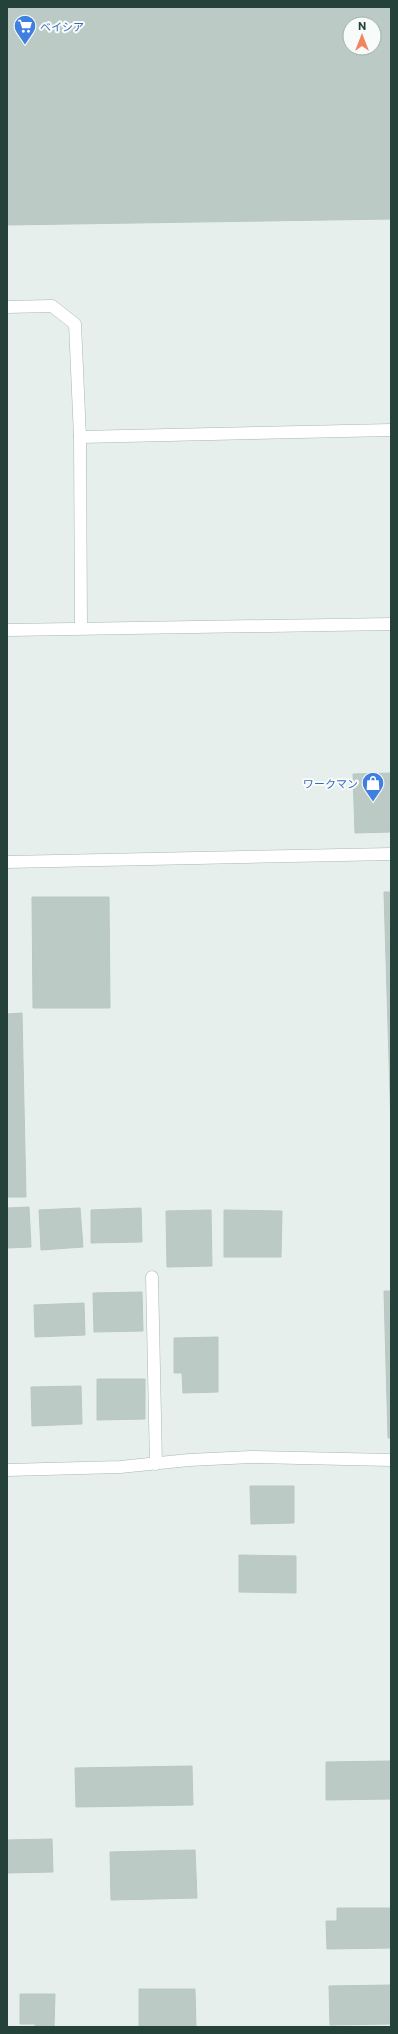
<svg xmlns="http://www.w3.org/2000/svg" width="398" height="2034" viewBox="0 0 398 2034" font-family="Commissioner,'Noto Sans JP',sans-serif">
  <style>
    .building { fill: #bbcac4; stroke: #b8c9c2; fill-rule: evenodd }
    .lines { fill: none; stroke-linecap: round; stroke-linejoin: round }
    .minor-casing { stroke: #a8b8b2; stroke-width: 13 }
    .minor { stroke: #fff; stroke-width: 12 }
    .labels { text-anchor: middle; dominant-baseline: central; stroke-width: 4; stroke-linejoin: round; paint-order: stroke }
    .shop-label { font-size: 11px; fill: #366cbe; stroke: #f7fbf9; text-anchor: start }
  </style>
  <rect width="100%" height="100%" fill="#e6efeb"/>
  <g class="building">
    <path d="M7 7H391V219L7 225ZM350 24H374V48H350Z"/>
    <path d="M391 773V832L355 833 353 774Z"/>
    <path d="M384 892H391V1128Z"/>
    <path d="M32 897H109L110 1008H33Z"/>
    <path d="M22 1013 26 1197H7V1014Z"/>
    <path d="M29 1207 31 1247 7 1248V1208Z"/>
    <path d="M80 1208 83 1247 41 1250 39 1210Z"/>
    <path d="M141 1208 142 1242 91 1243V1210Z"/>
    <path d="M211 1210 212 1266 167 1267 166 1211Z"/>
    <path d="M224 1210 282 1211 281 1257H224Z"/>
    <path d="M384 1291H391V1438H388Z"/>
    <path d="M142 1292 143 1331 94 1332 93 1293Z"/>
    <path d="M84 1303 85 1335 35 1337 34 1305Z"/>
    <path d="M218 1337V1392L183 1393 182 1373H174V1338Z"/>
    <path d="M97 1379H145V1419L97 1420Z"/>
    <path d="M81 1386 82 1424 32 1426 31 1387Z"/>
    <path d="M250 1486H294V1523L251 1524Z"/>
    <path d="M239 1555 296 1556V1593L239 1592Z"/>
    <path d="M391 1761V1799L326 1800V1762Z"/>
    <path d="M192 1766 193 1805 76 1807 75 1768Z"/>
    <path d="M52 1839 53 1872 7 1873V1840Z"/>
    <path d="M195 1850 197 1898 111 1900 110 1852Z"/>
    <path d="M337 1908H391V1948L327 1949 326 1921H337Z"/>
    <path d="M391 1985V2024L330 2025 329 1986Z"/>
    <path d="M139 1989H195L196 2027H139Z"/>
    <path d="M20 1994H55L54 2027H35V2024H20Z"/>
  </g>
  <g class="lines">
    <g class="minor-casing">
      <g id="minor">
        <path d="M7 307 52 306 75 324 80 437 391 430"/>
        <path d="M80 437 81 628"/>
        <path d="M9 630 391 624"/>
        <path d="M7 862 391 854"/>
        <path d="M152 1277 156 1464"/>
        <path d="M7 1470 120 1467 189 1460 251 1457 391 1460"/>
      </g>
    </g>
    <use href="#minor" class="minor"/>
  </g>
  <defs>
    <g id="supermarket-pin" transform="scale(1.15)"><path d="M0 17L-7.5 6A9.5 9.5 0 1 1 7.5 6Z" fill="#3f7fe0" stroke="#f7fbf9"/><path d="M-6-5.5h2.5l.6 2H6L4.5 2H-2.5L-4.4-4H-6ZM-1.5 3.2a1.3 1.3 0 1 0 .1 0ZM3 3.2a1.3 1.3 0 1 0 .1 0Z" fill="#fff"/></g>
    <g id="shop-pin" transform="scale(1.15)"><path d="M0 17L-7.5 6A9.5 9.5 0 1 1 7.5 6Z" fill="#3f7fe0" stroke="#f7fbf9"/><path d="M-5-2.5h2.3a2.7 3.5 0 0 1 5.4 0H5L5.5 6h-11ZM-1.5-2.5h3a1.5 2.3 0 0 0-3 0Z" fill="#fff"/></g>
  </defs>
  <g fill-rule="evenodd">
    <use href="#supermarket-pin" x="25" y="26"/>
    <use href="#shop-pin" x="373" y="783"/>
  </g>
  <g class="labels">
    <g class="shop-label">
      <text x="40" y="26">ベイシア</text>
      <text x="358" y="783" text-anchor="end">ワークマン</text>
    </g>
  </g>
  <rect width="398" height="2034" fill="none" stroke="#24423a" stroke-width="16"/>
  <g transform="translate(362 36)"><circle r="19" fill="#f7fbf9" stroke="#a3b1ad"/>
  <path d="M0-3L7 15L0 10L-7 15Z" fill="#f4845f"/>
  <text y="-6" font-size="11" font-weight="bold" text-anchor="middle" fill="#24423a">N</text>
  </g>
</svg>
